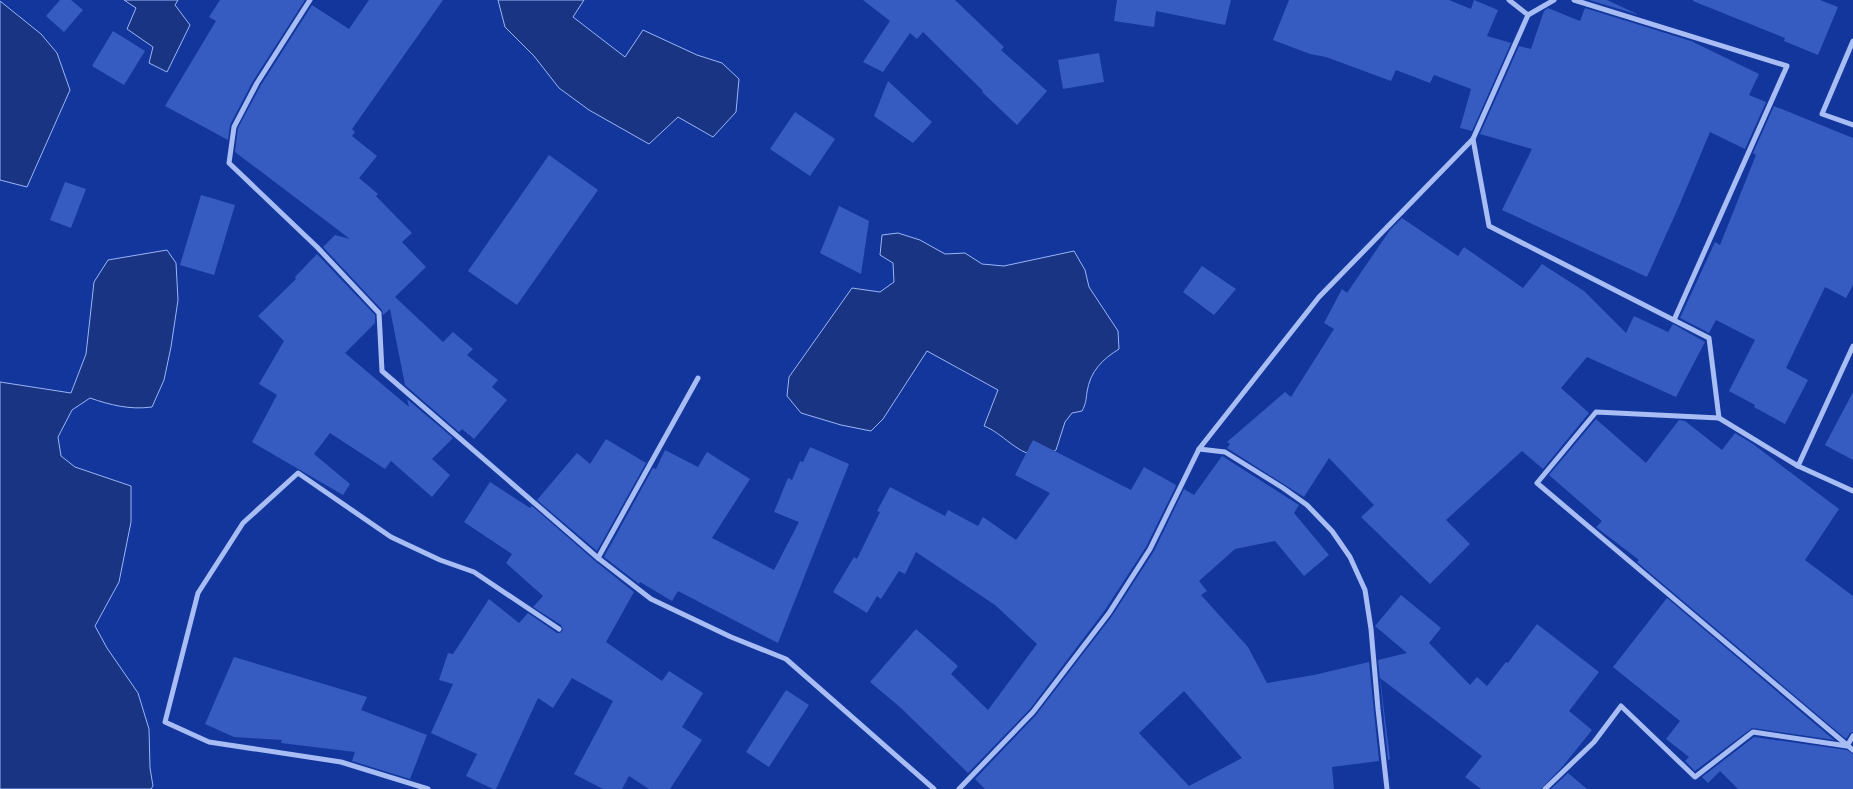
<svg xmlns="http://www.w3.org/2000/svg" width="1853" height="789" viewBox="0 0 1853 789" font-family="'Source Sans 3',sans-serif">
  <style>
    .water { fill: #193482; stroke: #9ab5f7 }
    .building { fill: #365cc2; fill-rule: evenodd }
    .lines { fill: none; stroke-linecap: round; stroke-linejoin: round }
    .street { stroke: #a8bdf4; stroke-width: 5 }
  </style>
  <rect width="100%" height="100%" fill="#12369c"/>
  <g class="water">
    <path d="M124 0H178L175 5 190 25 167 72 149 63 153 47 127 29 136 8Z"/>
    <path d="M498 0H584L573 17 625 57 643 30 697 55 722 63 739 79 736 112 713 137 678 117 649 144 589 110 559 88 534 56 505 27Z"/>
    <path d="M0 1 41 34 57 53 70 90 27 187 0 180Z"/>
    <path d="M898 233 920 240 945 254 965 253 982 264 1004 266 1074 251 1085 270 1089 287 1118 331 1119 349C1103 359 1090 371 1087 392 1086 399 1086 404 1082 411L1072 413 1065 422 1056 450C1052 452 1046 456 1041 456 1018 456 1003 433 984 426L998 390 927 351 883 419 871 431 841 425 801 413 787 396 789 377 852 288 880 292 894 282 893 263 880 255 882 235Z"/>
    <path d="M167 250 176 263 178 300 171 347 164 380 152 407C130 410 110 405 90 398L72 410 58 437 61 456 75 467 131 486V522L119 582 95 626 107 648 138 693 149 729 150 768 153 786 151 789H0V382L71 393 86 354 94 282 108 260Z"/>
  </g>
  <g class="building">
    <path d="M60 0H71L83 10 64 32 46 16Z"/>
    <path d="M220 0H305L253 81 230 125 228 140 165 106 216 21 209 17Z"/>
    <path d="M369 0H443L352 129 355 132 352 136 377 156 359 178 378 194 376 196 412 233 402 242 426 267 395 297 443 342 453 332 473 349 467 355 498 380 492 387 507 400 474 439 462 429 459 432 405 385 390 309 383 315 382 310 323 247 335 235 350 239 235 152 238 128 261 85 312 5 349 29Z"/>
    <path d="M863 0H955L1004 47 1001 50 1047 91 1017 125 982 92 983 91 923 32 917 39 910 33 883 72 863 62 890 21Z"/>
    <path d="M1117 0H1231L1225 25 1156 11 1154 27 1114 21Z"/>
    <path d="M1289 0H1449L1471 9 1474 0 1498 10 1487 36 1511 43 1472 131 1460 128 1471 89 1434 75 1430 83 1396 70 1391 81 1326 57 1310 54 1273 40Z"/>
    <path d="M1589 0H1607L1639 15Z"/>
    <path d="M1693 0H1820L1838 7 1818 55 1784 41 1785 38 1693 1Z"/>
    <path d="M1548 8 1580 21 1585 8 1691 41 1759 74 1749 95 1766 102 1745 149 1710 132 1679 206 1647 277 1502 210 1532 149 1480 134 1519 46 1531 49 1544 11Z"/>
    <path d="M113 31 145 51 124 85 92 66Z"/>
    <path d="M1099 53 1104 82 1063 89 1058 60Z"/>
    <path d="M888 81 932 122 913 143 874 116Z"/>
    <path d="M1774 106 1853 138V285L1846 298 1825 287 1786 368 1808 380 1785 424 1754 407 1755 405 1729 391 1755 340 1716 320 1709 333 1680 318 1715 242 1720 245 1756 155 1753 153Z"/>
    <path d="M795 112 835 139 810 176 770 149Z"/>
    <path d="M549 155 598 190 517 305 468 271Z"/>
    <path d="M65 182 86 189 71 228 50 220Z"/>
    <path d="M201 195 235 205 214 275 180 265Z"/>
    <path d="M839 206 869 221 861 274 820 253Z"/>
    <path d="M1402 218 1458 256 1464 247 1523 288 1542 264 1584 291 1626 333 1634 316 1668 332 1673 324 1705 342 1676 397 1587 357 1561 388 1589 413 1543 469 1522 451 1446 520 1470 544 1430 584 1361 517 1374 505 1329 458 1304 497 1227 448 1230 444 1227 442 1285 392 1291 397 1334 329 1324 323 1342 289 1347 293 1390 230Z"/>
    <path d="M317 254 375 315V323L345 353 409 407 407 399 453 438 432 459 450 475 432 497 391 461 385 469 330 433 314 454 350 484 343 495 252 442 277 395 259 384 284 341 258 316 296 279 295 277Z"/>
    <path d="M1202 266 1236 289 1214 315 1183 292Z"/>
    <path d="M1853 392V460L1825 445Z"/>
    <path d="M1596 419 1646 463 1679 420 1685 421 1722 450 1735 433 1753 444 1839 509 1805 560 1853 596V732L1850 733 1846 739 1637 562 1639 560 1596 527 1602 521 1549 475Z"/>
    <path d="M606 439 646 463 597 551 537 500 577 453 590 464Z"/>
    <path d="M1033 440 1131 490 1144 467 1176 485 1175 487 1176 486 1146 547 1105 610 1030 709 968 773 901 708 870 682 916 629 958 666 951 674 988 710 1037 644 995 605 916 552 905 574 899 571 881 599 877 596 867 613 833 592 854 557 857 559 880 512 877 511 890 487 945 516 948 510 978 526 983 517 1016 540 1050 493 1015 475Z"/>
    <path d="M810 447 849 464 778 643 678 591 672 601 640 582 639 584 604 557 653 468 656 469 665 450 698 467 707 452 750 479 712 538 774 570 799 522 774 512 788 478 792 480 800 461 803 462Z"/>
    <path d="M1222 456 1299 505 1294 513 1329 555 1304 576 1275 541 1235 549 1199 581 1207 591 1201 595 1248 647 1267 683 1314 675 1369 662 1379 761 1332 767 1334 789H985L975 779 1036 715 1112 616 1154 551 1184 489 1194 495ZM1184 691 1242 758 1189 786 1139 733Z"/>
    <path d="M490 482 530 508 532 506 595 561 634 592 606 642 662 681 669 671 703 693 682 727 702 740 670 789H649L629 776 622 789H603L574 774 613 701 572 678 553 708 538 698 496 789H493L466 776 477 754 431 733 453 684 439 680 448 653 453 654 489 599 519 623 528 613 557 633H560L563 630 561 625 533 607 543 596 506 563 512 554 464 522Z"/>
    <path d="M1401 595 1441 628 1429 643 1470 685 1477 677 1487 686 1506 662 1508 663 1537 624 1599 672 1569 711 1592 730 1563 766 1541 789H1481L1465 777 1482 756 1380 678 1390 759 1388 760 1378 660 1407 653 1375 626Z"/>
    <path d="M1667 598 1834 740 1752 728 1695 771 1685 761 1689 757 1666 739 1680 721 1613 667Z"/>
    <path d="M234 657 367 697 361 710 427 735 410 779 352 761 355 752 281 743 282 740 234 737 205 724Z"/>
    <path d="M786 690 809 705 769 767 746 752Z"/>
    <path d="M1754 737 1847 750 1853 754V789H1738L1720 771 1708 783 1702 777Z"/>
    <path d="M1568 773 1587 789H1551Z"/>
  </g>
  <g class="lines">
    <g class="street">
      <path d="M310 0 257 83 234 127 229 163 317 247 379 313 382 371 598 558 698 378"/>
      <path d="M1509 0 1528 15"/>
      <path d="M1554 0 1528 15 1473 139 1489 226 1709 338 1719 418"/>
      <path d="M1574 0 1787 66 1674 320"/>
      <path d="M1853 41 1822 114 1853 125"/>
      <path d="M1199 449 1225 452 1283 488 1307 505 1332 531 1350 557 1365 590 1371 629 1378 709 1387 789"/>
      <path d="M1798 466 1853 346"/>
      <path d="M1853 491 1798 466 1719 418 1596 412 1537 483 1853 750"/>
      <path d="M598 558 651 599 731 637 786 659 934 789"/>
      <path d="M428 789 341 762 209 742 165 722 198 593 243 523 298 473 391 537 440 560 474 572 559 629"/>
      <path d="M959 789 1033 712 1109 613 1150 549 1199 449 1319 297 1473 139"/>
      <path d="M1545 789 1594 742 1621 706 1695 777 1753 732 1847 746 1853 736"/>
    </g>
  </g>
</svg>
